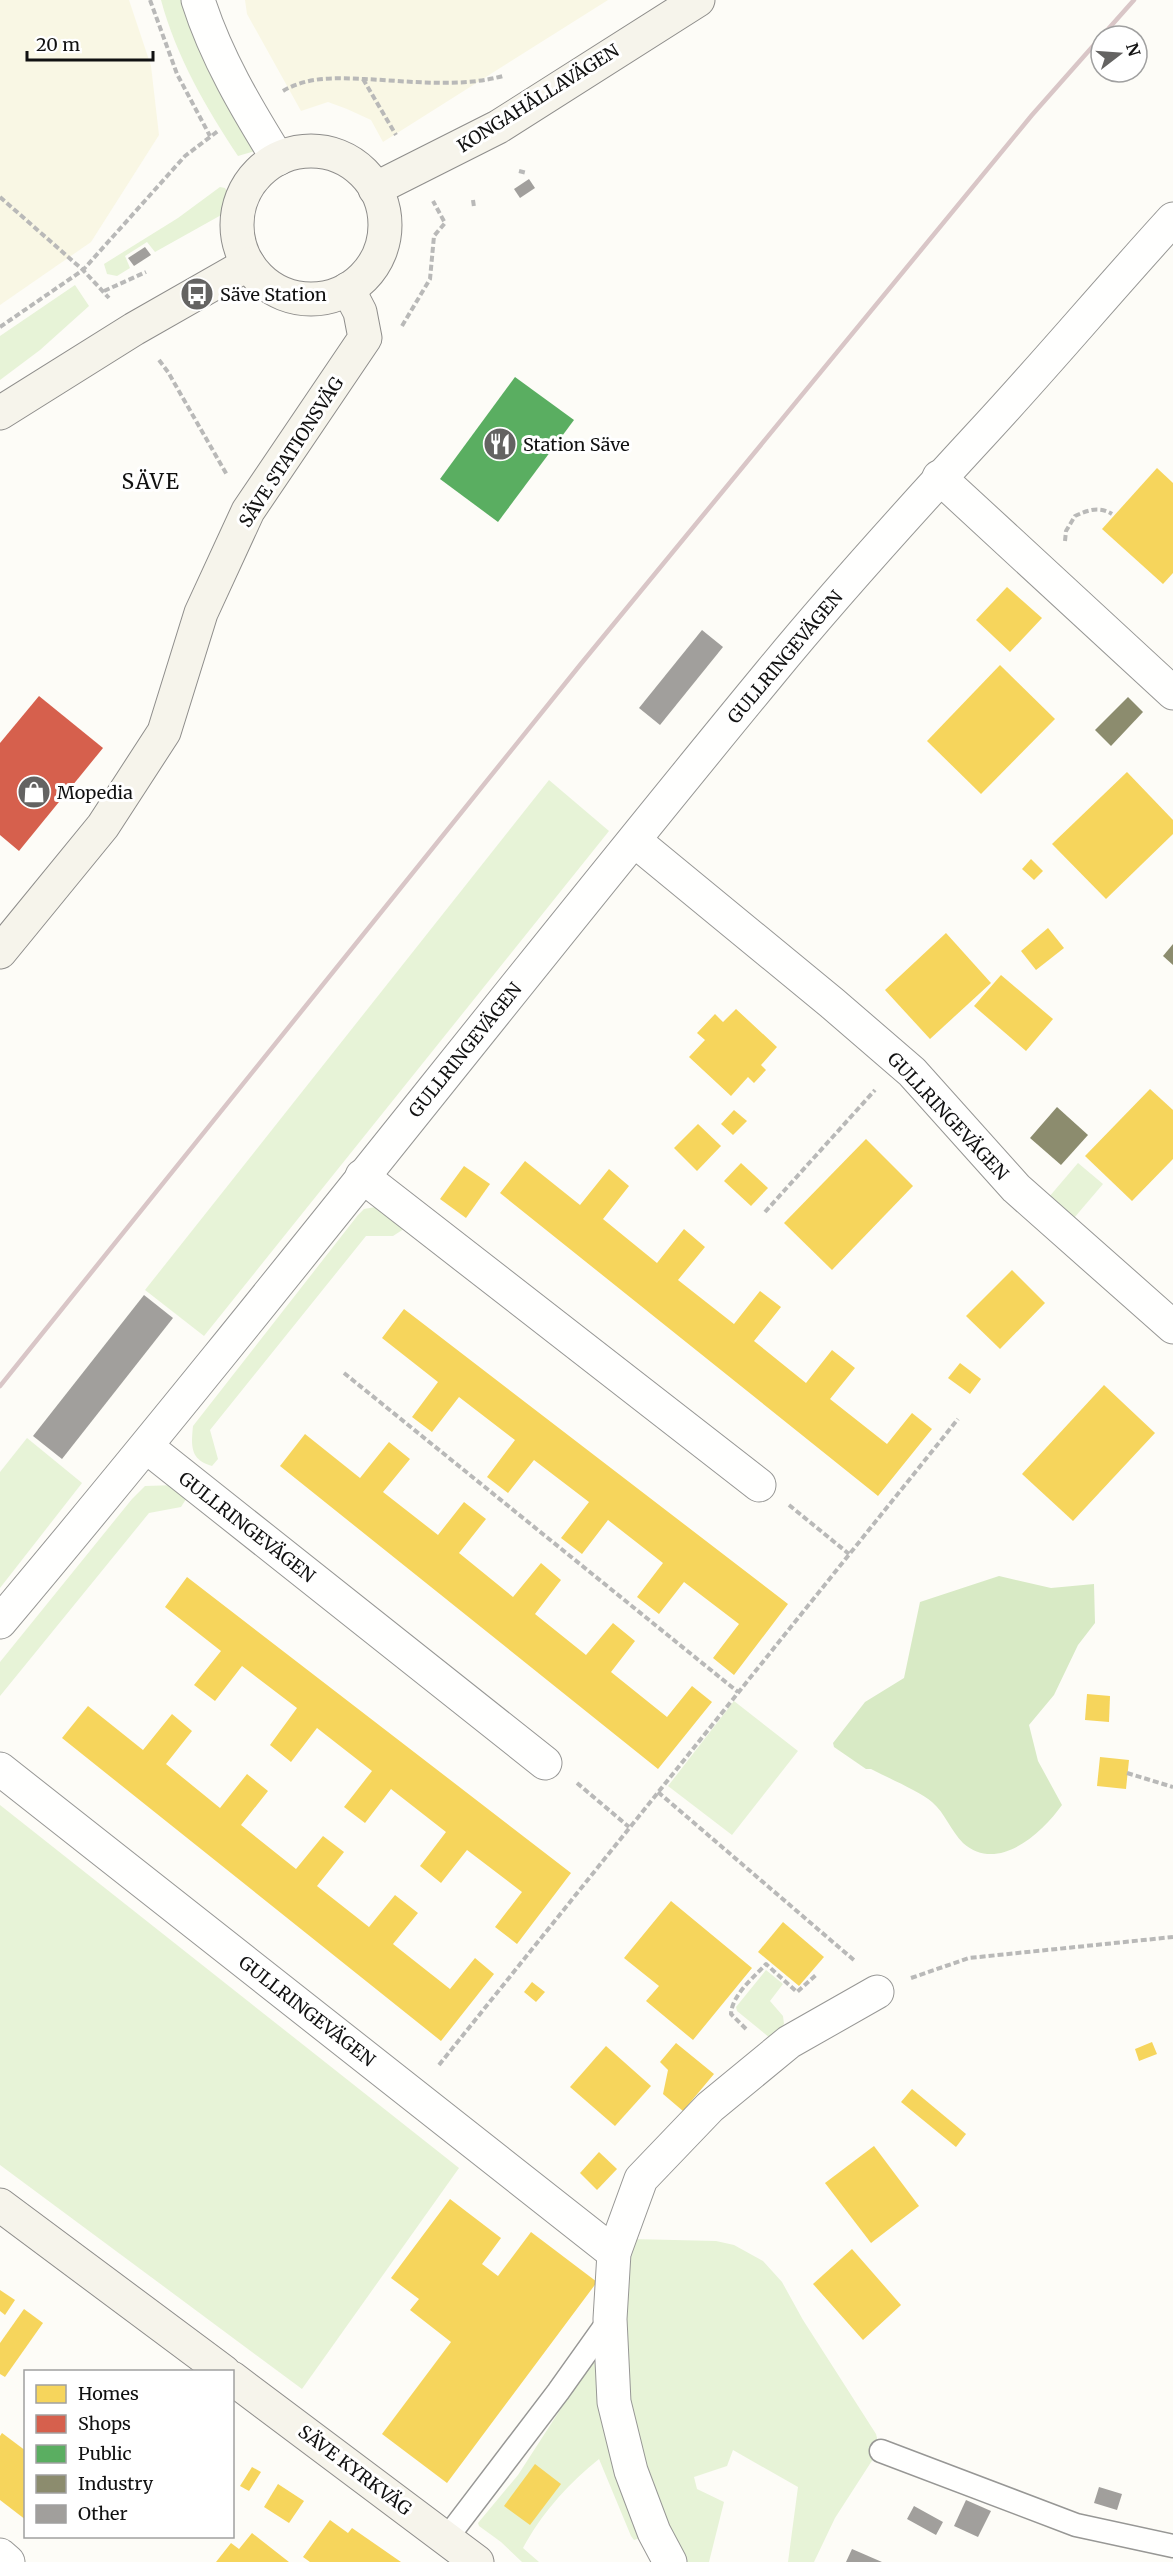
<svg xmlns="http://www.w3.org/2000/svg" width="1173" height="2562" viewBox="0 0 1173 2562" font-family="Merriweather,serif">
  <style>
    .farmland { fill: #f9f7e4 }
    .green { fill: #e7f3d7 }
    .forest { fill: #d8eac5 }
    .homes { fill: #f6d55c }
    .shops { fill: #d6604d }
    .public { fill: #5aae61 }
    .industry { fill: #8c8c6e }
    .building { fill: #a19f9c }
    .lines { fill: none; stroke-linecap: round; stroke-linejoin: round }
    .lane-casing { stroke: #979795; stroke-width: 25 }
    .street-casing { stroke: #979795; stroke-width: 35 }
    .secondary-casing { stroke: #8e8d8b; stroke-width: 35 }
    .path { stroke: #b9b9b8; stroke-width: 4; stroke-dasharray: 6 3; stroke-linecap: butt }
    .lane { stroke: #fffffe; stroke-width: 22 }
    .street { stroke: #fffffe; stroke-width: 33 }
    .secondary { stroke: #f6f4eb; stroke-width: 33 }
    .rail { stroke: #d9c6c7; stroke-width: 4.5 }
    .labels { text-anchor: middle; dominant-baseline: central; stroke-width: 6; stroke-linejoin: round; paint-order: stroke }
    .street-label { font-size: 18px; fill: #111; stroke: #fff }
    .poi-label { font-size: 18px; fill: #111; stroke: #fff; text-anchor: start }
    .quarter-label { font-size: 21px; letter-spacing: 1.5px; fill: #111; stroke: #fff }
  </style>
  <rect width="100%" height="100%" fill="#fdfcf7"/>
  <g class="farmland">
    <path d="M0 0H129L151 66 159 135 91 242 0 305Z"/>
    <path d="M245 0H608L383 142 371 120 347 109 328 102 301 111 247 14Z"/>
  </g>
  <g class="green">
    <path d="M161 0H181C197 55 227 102 255 151L238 156C206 108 176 56 161 0Z"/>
    <path d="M220 187 225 188C232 198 231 205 223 214L155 252 147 242 125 256 130 268 117 276 107 274 104 264 178 218Z"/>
    <path d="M75 285 89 306 40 350 0 380V336Z"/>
    <path d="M549 780 609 831 204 1336 145 1290Z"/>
    <path d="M1078 1163 1103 1184 1074 1218 1049 1197Z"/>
    <path d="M381 1206 410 1225 393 1236H366L210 1430 218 1459 212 1466C190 1460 191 1446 193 1426L358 1215 364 1209Z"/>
    <path d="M27 1438 82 1483 0 1588V1472Z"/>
    <path d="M177 1485 188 1496 181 1507 149 1513 0 1696V1662L132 1499 145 1486Z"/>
    <path d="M734 1701 798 1751 732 1835 668 1786Z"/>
    <path d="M0 1805 459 2168 302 2389 0 2165Z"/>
    <path d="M766 1970 783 1984 770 2001 783 2016 784 2024 770 2038 737 2011 736 2007Z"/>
    <path d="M632 2239 716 2241 734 2245 763 2261 782 2282 803 2320 876 2434 878 2442 875 2456 835 2518 814 2562H788L798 2487 733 2450 727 2466 694 2477 697 2489 724 2502 709 2562H681L636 2454 621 2331Z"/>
    <path d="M596 2362 640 2538 634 2540 631 2536 599 2459C569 2483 541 2514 523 2548L539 2562H522L501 2542 479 2526 478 2523 518 2475 589 2365Z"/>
  </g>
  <path class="forest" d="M999 1576 1051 1588 1094 1584 1095 1623 1078 1645 1054 1695 1029 1725 1038 1761 1062 1805C1042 1833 998 1874 963 1843 951 1831 945 1813 932 1802 919 1791 888 1778 871 1769H866L834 1747 833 1743 865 1702 904 1678 920 1602Z"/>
  <g class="homes">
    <path d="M1157 468 1173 483V573L1163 584 1102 529Z"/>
    <path d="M1007 587 1042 618 1010 652 976 620Z"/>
    <path d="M1000 665 1055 719 981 794 927 741Z"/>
    <path d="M1127 772 1173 820V834L1106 899 1052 844Z"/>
    <path d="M1031 859 1043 871 1034 880 1022 869Z"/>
    <path d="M1048 928 1064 948 1036 970 1021 951Z"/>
    <path d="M946 933 991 983 930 1039 885 990Z"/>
    <path d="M1001 975 1053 1019 1026 1051 974 1006Z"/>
    <path d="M736 1009 777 1047 761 1065 766 1070 754 1083 748 1077 731 1096 689 1057 705 1040 697 1033 715 1014 723 1022Z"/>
    <path d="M1150 1089 1173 1110V1159L1132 1201 1085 1156Z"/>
    <path d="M734 1110 747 1121 733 1135 721 1124Z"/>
    <path d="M698 1124 721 1146 697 1171 674 1148Z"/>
    <path d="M866 1139 913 1186 832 1270 784 1223Z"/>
    <path d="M525 1161 580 1205 609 1169 629 1186 603 1219 657 1263 684 1229 705 1247 678 1280 734 1324 760 1291 781 1307 754 1341 806 1383 832 1350 855 1368 830 1399 887 1444 912 1413 932 1429 878 1496 500 1193Z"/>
    <path d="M741 1163 768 1188 751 1206 724 1181Z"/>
    <path d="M464 1166 490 1184 466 1218 440 1199Z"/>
    <path d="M1012 1270 1045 1303 1000 1349 966 1316Z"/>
    <path d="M404 1309 788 1604 734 1675 713 1658 739 1624 684 1582 659 1614 637 1597 663 1563 608 1520 582 1554 561 1538 589 1502 534 1460 508 1493 487 1477 515 1440 459 1397 432 1432 412 1417 438 1382 382 1338Z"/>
    <path d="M960 1363 981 1379 970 1394 948 1378Z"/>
    <path d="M1104 1385 1155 1433 1073 1521 1022 1474Z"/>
    <path d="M305 1434 360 1478 389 1442 410 1459 383 1492 438 1535 464 1502 486 1519 459 1553 513 1597 541 1563 561 1580 535 1614 586 1655 613 1623 635 1641 611 1672 667 1717 692 1686 712 1702 658 1769 280 1466Z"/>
    <path d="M187 1577 571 1873 517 1944 495 1927 522 1892 467 1850 441 1883 420 1866 446 1832 391 1789 365 1823 344 1807 372 1771 317 1728 291 1762 270 1745 297 1708 242 1666 215 1701 194 1685 221 1651 165 1607Z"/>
    <path d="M1087 1694 1110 1696 1109 1722 1085 1720Z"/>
    <path d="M88 1706 143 1750 172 1714 192 1731 166 1764 220 1808 247 1774 268 1791 241 1825 296 1869 323 1836 344 1852 317 1886 369 1927 395 1895 418 1913 393 1944 450 1989 475 1958 494 1974 441 2041 62 1738Z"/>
    <path d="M1100 1757 1129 1760 1126 1789 1097 1786Z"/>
    <path d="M671 1901 752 1968 693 2040 646 2001 659 1986 624 1958Z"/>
    <path d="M783 1922 824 1957 799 1986 758 1952Z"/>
    <path d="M532 1982 545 1992 536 2002 524 1992Z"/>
    <path d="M1152 2042 1157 2054 1139 2061 1135 2049Z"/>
    <path d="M676 2043 714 2074 683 2111 663 2094 668 2070 660 2062Z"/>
    <path d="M606 2046 651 2086 615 2126 570 2087Z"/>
    <path d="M912 2089 966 2134 956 2147 901 2102Z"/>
    <path d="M874 2146 919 2206 871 2243 825 2183Z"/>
    <path d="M599 2152 617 2169 597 2190 580 2173Z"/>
    <path d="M450 2199 501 2238 482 2264 498 2276 531 2232 597 2282 447 2483 382 2434 451 2342 410 2310 419 2299 391 2278Z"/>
    <path d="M852 2249 901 2305 863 2340 813 2284Z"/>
    <path d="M0 2290 15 2300 5 2315 0 2311Z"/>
    <path d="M24 2309 43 2323 5 2377 0 2374V2343Z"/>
    <path d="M2 2433 26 2451V2520L0 2500V2436Z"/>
    <path d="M535 2464 561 2484 530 2525 504 2506Z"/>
    <path d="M252 2467 261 2472 249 2491 240 2486Z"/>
    <path d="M278 2484 304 2501 289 2523 264 2507Z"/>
    <path d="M330 2520 348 2533 352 2528 401 2562H310L303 2557Z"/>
    <path d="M252 2533 289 2562H216L231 2543 239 2549Z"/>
  </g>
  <path class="shops" d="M39 696 103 748 19 851 0 835V743Z"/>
  <path class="public" d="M515 377 574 420 498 522 440 479Z"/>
  <g class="industry">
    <path d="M1128 697 1143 712 1111 746 1095 730Z"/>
    <path d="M1173 944V965L1163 956Z"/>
    <path d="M1057 1107 1088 1135 1061 1165 1030 1138Z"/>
  </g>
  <g class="building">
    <path d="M529 179 535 188 520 198 514 189Z"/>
    <path d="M145 247 151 255 134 266 128 258Z"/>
    <path d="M702 630 723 647 660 725 639 708Z"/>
    <path d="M144 1295 173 1318 62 1459 33 1436Z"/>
    <path d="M1099 2487 1122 2494 1117 2510 1094 2503Z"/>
    <path d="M966 2500 991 2511 978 2537 954 2526Z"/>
    <path d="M914 2506 943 2522 936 2535 907 2519Z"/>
    <path d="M852 2549 882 2562H846Z"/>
  </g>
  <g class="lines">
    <g class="lane-casing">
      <g id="lane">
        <path d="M881 2451 1076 2525 1173 2546"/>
        <path d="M446 2539 558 2392 610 2319"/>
      </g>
    </g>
    <g class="street-casing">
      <g id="street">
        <path d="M198 0C216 57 247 109 278 159"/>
        <path d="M939 477 1173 693"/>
        <path d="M635 841 832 1003 912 1072 1016 1188 1173 1327"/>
        <path d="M362 1176 759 1485"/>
        <path d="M147 1447 545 1763"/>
        <path d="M0 1622C262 1310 511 987 770 673 838 590 910 511 983 432 1048 362 1109 289 1173 219"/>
        <path d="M0 1769 614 2253"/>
        <path d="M0 2555 8 2562"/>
        <path d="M670 2562 654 2532 631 2471 614 2402 610 2319 614 2253 641 2179 710 2107 789 2042 877 1992"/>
      </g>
    </g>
    <g class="secondary-casing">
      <g id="secondary">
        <circle cx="311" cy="225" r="74"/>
        <path d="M375 189 498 127 698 0"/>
        <path d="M0 413 134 329 248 264"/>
        <path d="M0 952 103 826 164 732 201 613 248 511 365 338 360 312 348 289"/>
        <path d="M0 2205 224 2372"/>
        <path d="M232 2378 477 2562"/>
      </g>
    </g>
    <g class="path">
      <path d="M150 0 177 74 210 136"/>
      <path d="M363 79 396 135"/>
      <path d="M283 91C308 76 336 78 364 79 409 81 460 88 503 76"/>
      <path d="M519 171 527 173"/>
      <path d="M0 197 83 270 109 298"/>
      <path d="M473 200 474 207"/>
      <path d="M104 291 146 272"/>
      <path d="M402 326 430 279 434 236 445 223 433 201"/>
      <path d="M0 327 83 270 185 156 218 131"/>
      <path d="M159 360 168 372 227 475"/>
      <path d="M1065 541 1066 531 1075 516C1088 510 1099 506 1112 514"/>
      <path d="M765 1212 875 1090"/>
      <path d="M344 1373 738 1692"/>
      <path d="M789 1505 849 1554"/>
      <path d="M1127 1773 1173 1787"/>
      <path d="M577 1783 629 1827"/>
      <path d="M658 1792 855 1961"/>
      <path d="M911 1978 969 1958 1173 1937"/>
      <path d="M746 2029 731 2014C732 1995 753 1978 766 1964L797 1992 817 1974"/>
      <path d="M439 2065 958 1419"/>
    </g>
    <use href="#lane" class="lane"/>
    <use href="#street" class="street"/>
    <use href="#secondary" class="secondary"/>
    <g class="rail">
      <path d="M1102 36 1134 0"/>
      <path d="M0 1386 580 665 1032 115 1101 37"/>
    </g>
  </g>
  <defs>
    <g id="bus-disc" transform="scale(1.725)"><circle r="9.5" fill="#646362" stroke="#fff"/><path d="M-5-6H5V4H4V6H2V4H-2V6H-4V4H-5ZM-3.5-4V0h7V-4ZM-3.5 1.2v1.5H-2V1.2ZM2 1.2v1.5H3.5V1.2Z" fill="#fff"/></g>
    <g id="restaurant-disc" transform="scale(1.725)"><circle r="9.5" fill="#646362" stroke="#fff"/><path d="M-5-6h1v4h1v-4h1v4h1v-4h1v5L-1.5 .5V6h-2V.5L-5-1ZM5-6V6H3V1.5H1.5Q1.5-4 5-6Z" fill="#fff"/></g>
    <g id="shop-disc" transform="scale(1.725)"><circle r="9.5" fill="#646362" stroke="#fff"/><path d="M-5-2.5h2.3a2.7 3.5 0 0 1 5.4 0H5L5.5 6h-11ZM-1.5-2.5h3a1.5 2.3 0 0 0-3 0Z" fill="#fff"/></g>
  </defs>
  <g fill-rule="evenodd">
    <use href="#bus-disc" x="197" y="294"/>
    <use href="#restaurant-disc" x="500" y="444"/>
    <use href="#shop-disc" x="34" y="792"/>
  </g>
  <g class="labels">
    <g class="street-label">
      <text transform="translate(538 98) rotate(-32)">KONGAHÄLLAVÄGEN</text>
      <text transform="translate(291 452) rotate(-57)">SÄVE STATIONSVÄG</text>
      <text transform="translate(785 657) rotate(-50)">GULLRINGEVÄGEN</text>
      <text transform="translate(465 1050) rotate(-51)">GULLRINGEVÄGEN</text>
      <text transform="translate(948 1116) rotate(47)">GULLRINGEVÄGEN</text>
      <text transform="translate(247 1527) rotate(38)">GULLRINGEVÄGEN</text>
      <text transform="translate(307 2011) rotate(38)">GULLRINGEVÄGEN</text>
      <text transform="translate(355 2470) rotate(37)">SÄVE KYRKVÄG</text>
    </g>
    <g class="poi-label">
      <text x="220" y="294">Säve Station</text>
      <text x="523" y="444">Station Säve</text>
      <text x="57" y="792">Mopedia</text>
    </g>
    <g class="quarter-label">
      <text x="151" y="481">SÄVE</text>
    </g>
  </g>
  <rect x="24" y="2370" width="210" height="168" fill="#ffffff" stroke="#a0a0a0" stroke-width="1.5"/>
  <rect x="36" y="2385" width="30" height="18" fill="#f6d55c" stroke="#a0a0a0" stroke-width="1.5"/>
  <text x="78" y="2400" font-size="18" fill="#111111">Homes</text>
  <rect x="36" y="2415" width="30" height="18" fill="#d6604d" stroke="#a0a0a0" stroke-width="1.5"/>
  <text x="78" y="2430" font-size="18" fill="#111111">Shops</text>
  <rect x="36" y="2445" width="30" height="18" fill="#5aae61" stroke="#a0a0a0" stroke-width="1.5"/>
  <text x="78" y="2460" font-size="18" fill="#111111">Public</text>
  <rect x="36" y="2475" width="30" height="18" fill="#8c8c6e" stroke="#a0a0a0" stroke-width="1.5"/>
  <text x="78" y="2490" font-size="18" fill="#111111">Industry</text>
  <rect x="36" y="2505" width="30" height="18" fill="#a19f9c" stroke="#a0a0a0" stroke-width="1.5"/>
  <text x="78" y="2520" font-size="18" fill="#111111">Other</text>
  <g transform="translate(1119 54) rotate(73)"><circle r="28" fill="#ffffff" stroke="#a0a0a0" stroke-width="1.5"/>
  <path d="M0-4.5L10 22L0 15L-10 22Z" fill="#646362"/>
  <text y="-9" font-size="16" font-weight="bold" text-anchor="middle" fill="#111111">N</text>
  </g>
  <path d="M27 51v9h126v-9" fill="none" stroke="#111111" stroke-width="3"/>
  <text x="36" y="51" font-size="18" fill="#111111" stroke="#ffffff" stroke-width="4.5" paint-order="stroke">20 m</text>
</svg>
